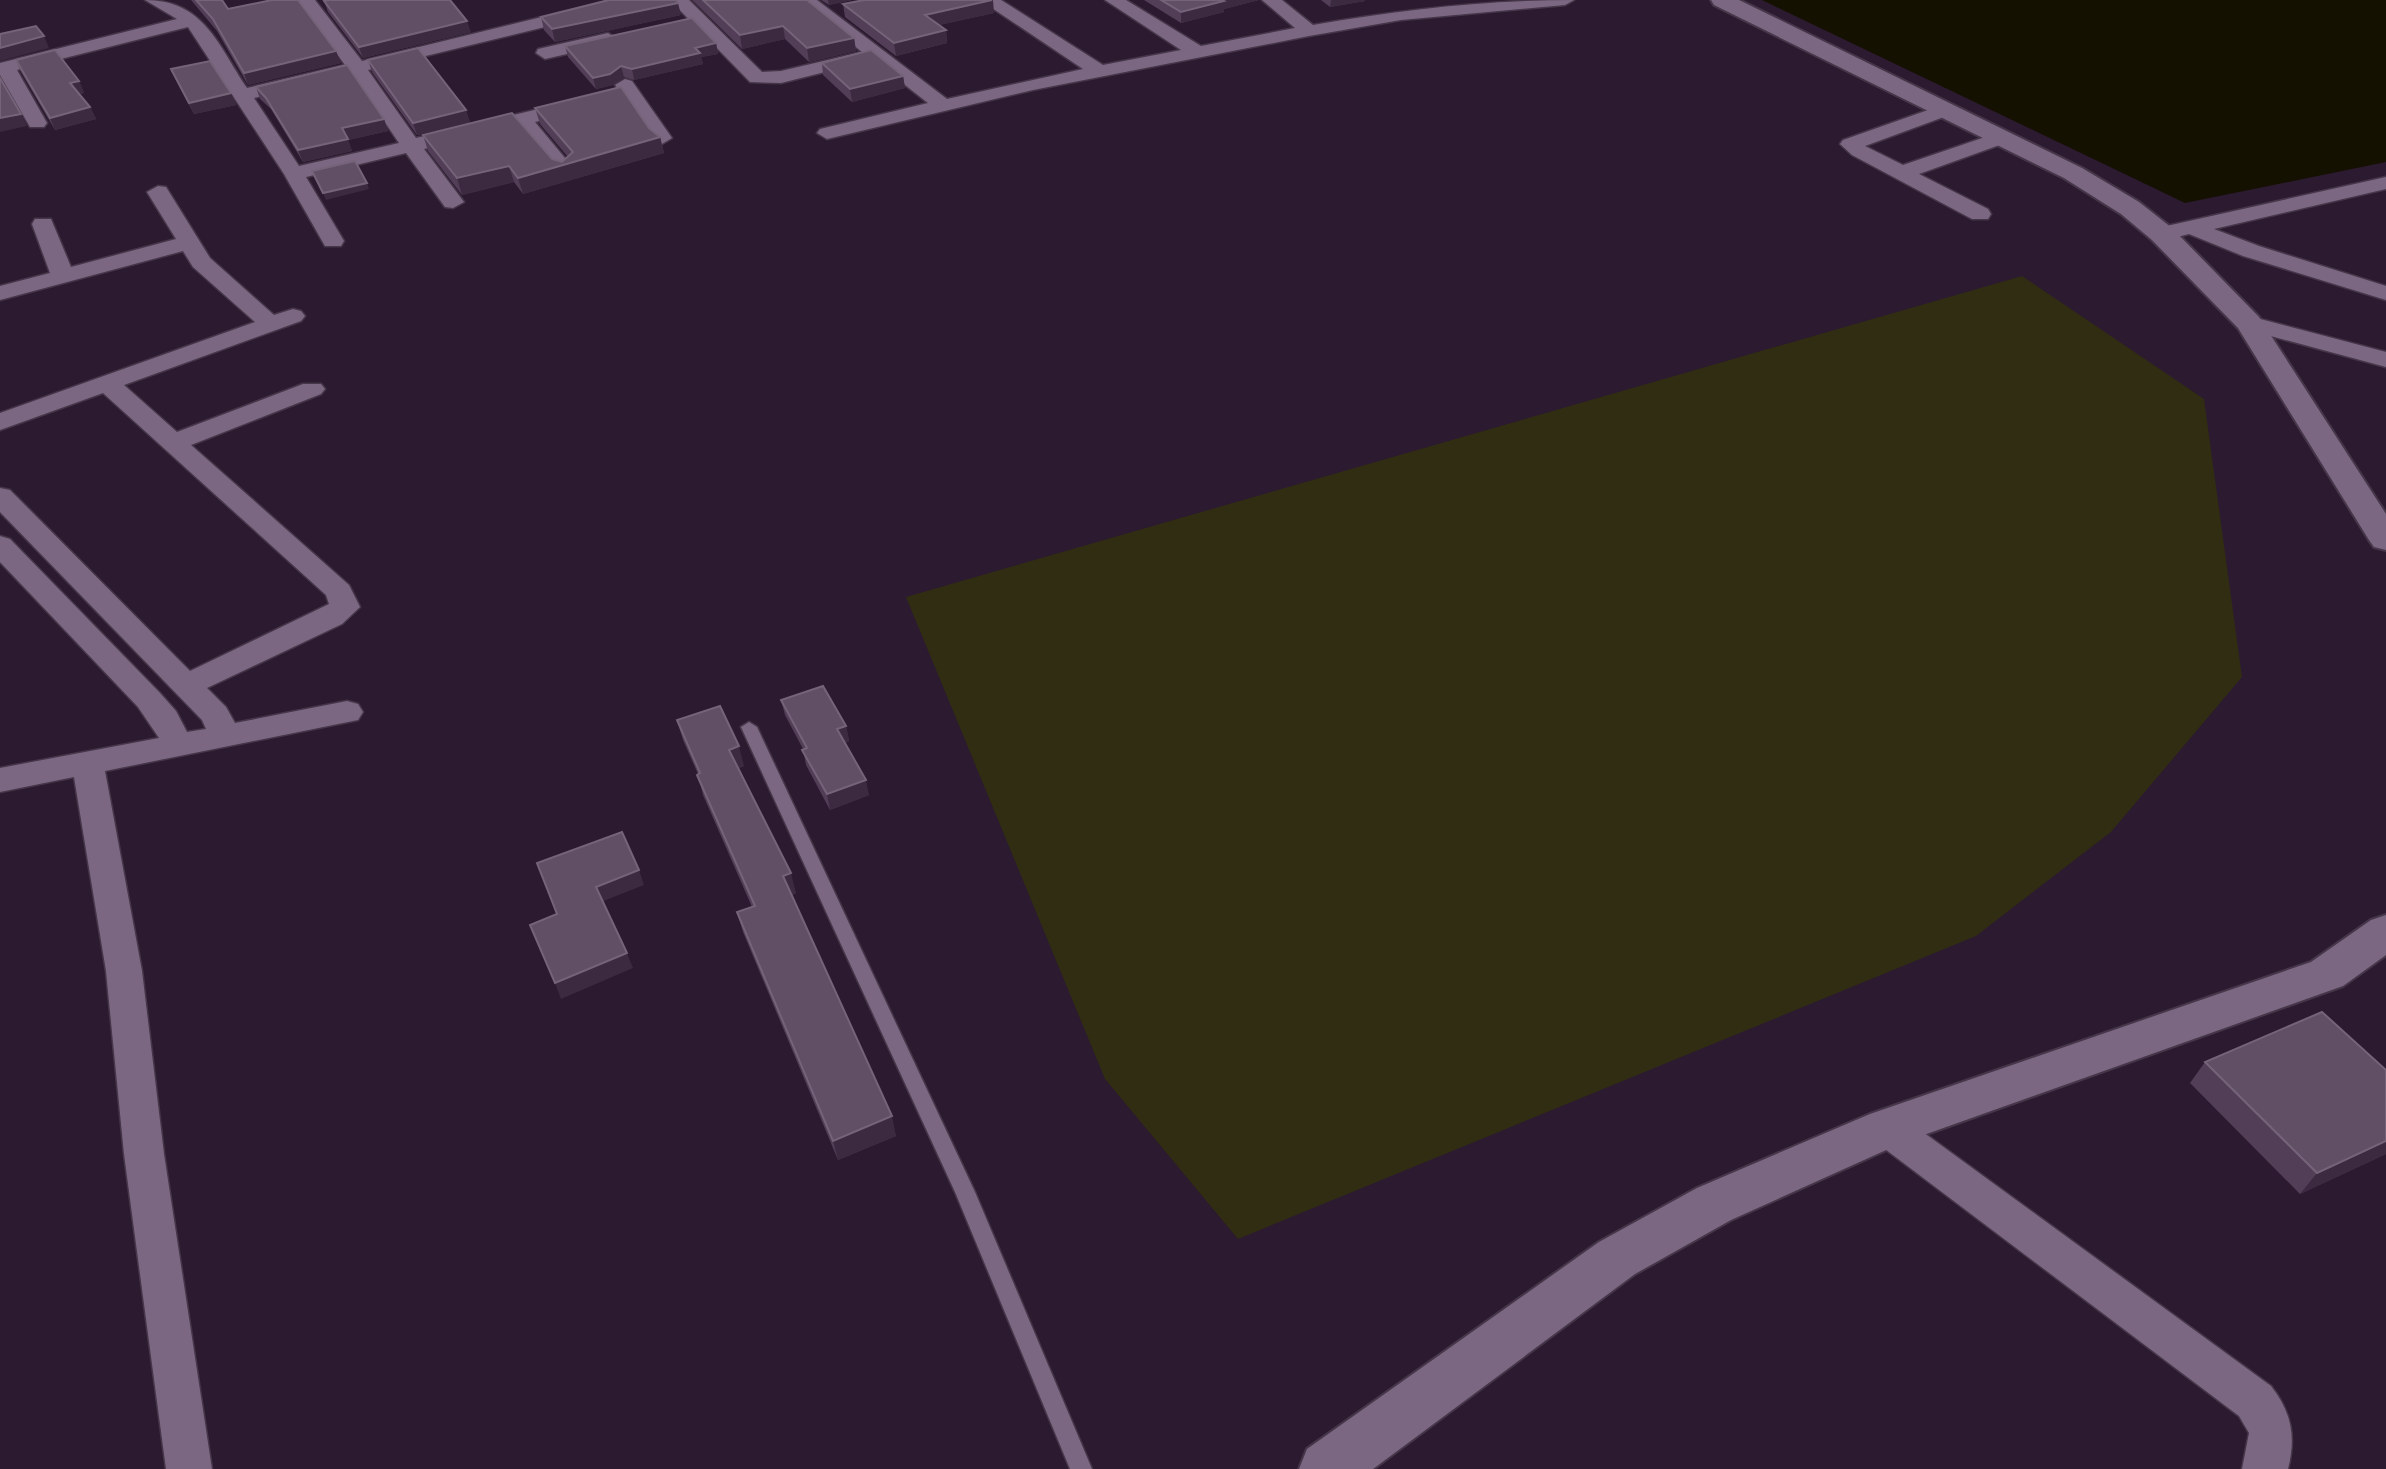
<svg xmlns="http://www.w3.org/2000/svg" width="2386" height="1469" viewBox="0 0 2386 1469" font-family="Poppins,sans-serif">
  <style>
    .green { fill: #302d13 }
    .water { fill: #151100 }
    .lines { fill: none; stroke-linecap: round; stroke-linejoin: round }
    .lane-casing { stroke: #453649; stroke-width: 3 }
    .street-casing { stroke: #453649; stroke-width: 3 }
    .secondary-casing { stroke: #453649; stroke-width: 4 }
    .lane { fill: #7c6782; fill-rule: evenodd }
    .street { fill: #7c6782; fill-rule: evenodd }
    .secondary { fill: #7c6782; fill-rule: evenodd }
    .wall { fill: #523f57 }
    .shaded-wall { fill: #3c2a41 }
    .building { fill: #614f66; stroke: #756479; stroke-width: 2 }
  </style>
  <rect width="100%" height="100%" fill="#2c1a31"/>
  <path class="green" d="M2022 276 2204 399 2242 677 2111 832 1976 936 1238 1239 1105 1079 906 597Z"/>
  <path class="water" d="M1762 0H2386V162L2185 203Z"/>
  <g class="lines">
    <g class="lane-casing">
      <path id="lane" d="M749 722 757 727 975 1192 1092 1469H1070L955 1192 741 727Z"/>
    </g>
    <g class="street-casing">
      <g id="street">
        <path d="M145 0C204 0 218 45 247 88L345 65 297 0H315L362 61 611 0H642L639 4 368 70 416 138 619 90 615 85 625 79 632 81 672 138 662 144 655 142 626 100 535 122 575 170 565 176 558 174 517 126 424 149 464 202 453 208 445 207 406 153 306 177 344 241 341 246H325L284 174 188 27 17 70 47 123 44 127H30L0 75V63L177 19ZM352 74 399 143 299 166 254 98Z"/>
        <path d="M670 0H689L762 72 781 71 862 52 797 0H817L947 99 1083 69 980 0H1001L1103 65 1181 50 1105 0H1126L1201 46 1295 28 1262 0H1282L1313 25C1400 10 1485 0 1574 0L1565 5 1401 20 1309 36 1033 90 827 139 817 133 820 129 928 103 873 60 781 83 750 82Z"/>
        <path d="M608 33 617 39 615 43 545 59 536 53 538 49Z"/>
        <path d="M1945 104 1955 110 1952 114 1865 146 1903 165 1994 134H2008L2011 138 2008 142 1919 174 1988 209 1991 214 1988 219H1972L1852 155 1840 144 1843 140Z"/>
        <path d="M2386 177V189L2214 229 2259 246 2386 286V300L2243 256 2189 234 2162 241 2151 234 2162 227Z"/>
        <path d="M158 186 166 187 210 258 274 315 293 309 301 311 305 316 301 321 124 385 177 432 303 384H321L325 389 321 394 191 445 349 585 360 607 342 624 207 688 226 707 235 723 347 701 358 704 363 712 358 720 105 771 142 971 164 1154 212 1469H166L124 1154 106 971 74 777 0 792V768L159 738 138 707 0 562V536L10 539 160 693 176 711 187 732 206 729 202 720 0 512V488L10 490 190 671 329 604 326 595 103 393 0 430V413L255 322 193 267 183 251 0 300V286L50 273 32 224 35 219H51L71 267 176 239 147 192Z"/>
        <path d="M2249 316 2386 352V367L2241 328 2237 323 2241 318Z"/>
        <path d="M1887 1111 1901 1116 2271 1386C2292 1413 2296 1437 2288 1469H2242L2249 1433 2239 1416 1873 1140 1868 1128 1873 1116Z"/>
      </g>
    </g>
    <g class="secondary-casing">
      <g id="secondary">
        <path d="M1711 0H1739L2082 168 2139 202 2172 228 2259 317 2386 514V550L2374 547 2369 540 2238 328 2152 240 2121 214 2064 178 1714 5Z"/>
        <path d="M2386 915V955L2343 986 1904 1142 1731 1220 1635 1274 1373 1469H1299L1307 1449 1599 1242 1697 1188 1870 1114 2311 962 2371 920Z"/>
      </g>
    </g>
    <use href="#lane" class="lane"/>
    <use href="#street" class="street"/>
    <use href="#secondary" class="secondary"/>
  </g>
  <g class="wall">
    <path d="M191 0H222L228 9 341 63 248 85 217 31Z"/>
    <path d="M692 0H807L854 38 856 51 809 62 785 39 742 49Z"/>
    <path d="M821 0H852L829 5Z"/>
    <path d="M1144 0H1259L1224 9V12L1181 23Z"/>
    <path d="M1321 0H1365V1L1330 7Z"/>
    <path d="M324 1 471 32 363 58 328 12Z"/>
    <path d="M843 4 994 13 939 25 946 30 947 43 896 56 845 17Z"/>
    <path d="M681 15 555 42 544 30 541 17Z"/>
    <path d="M716 43 718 54 701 57 703 64 634 80 624 77 613 85 596 89 568 57 565 46Z"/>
    <path d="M16 60 79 81 84 93 79 94 90 107 96 119 55 130 21 72Z"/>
    <path d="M368 60 466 110 470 123 417 135 372 72Z"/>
    <path d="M822 63 903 76 905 88 852 102 823 75Z"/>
    <path d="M171 69 231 93 236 105 194 114 176 80Z"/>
    <path d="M256 87 384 119 388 131 348 140 352 151 303 162 271 109 260 99Z"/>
    <path d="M535 108 649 128 660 137 664 153 523 194 514 182 462 195 428 151 423 135 562 162 568 157 540 124Z"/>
    <path d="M781 700 846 726 849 741 845 743 869 795 830 810 806 765 803 749 785 715Z"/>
    <path d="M677 720 744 766 739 768 796 893 792 895 896 1136 838 1160 743 932 737 912 752 907 703 795 698 774 683 740Z"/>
    <path d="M2205 1062 2386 1154 2300 1194 2190 1083Z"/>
  </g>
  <g class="shaded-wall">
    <path d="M828 0H852L829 5Z"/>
    <path d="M993 0 994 13 926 28 925 15Z"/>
    <path d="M1221 0H1259L1224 9V12L1181 23V12Z"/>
    <path d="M1331 0H1365V1L1330 7Z"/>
    <path d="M678 3 681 15 555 42 552 29Z"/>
    <path d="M467 21 471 32 363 58 359 47Z"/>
    <path d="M783 26 785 39 742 49 740 35Z"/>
    <path d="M946 30 947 43 896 56 894 43Z"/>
    <path d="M44 36 49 48 0 61V48Z"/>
    <path d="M854 38 856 51 809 62 807 48Z"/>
    <path d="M716 43 718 54 701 57 703 64 634 80 632 69 695 48Z"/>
    <path d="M336 51 341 63 248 85 244 73Z"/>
    <path d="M621 66 624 77 613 85 596 89 593 78Z"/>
    <path d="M903 76 905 88 852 102 850 89Z"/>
    <path d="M79 81 84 93 75 95 70 83Z"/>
    <path d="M231 93 236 105 194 114 189 103Z"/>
    <path d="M90 107 96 119 55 130 50 118Z"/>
    <path d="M466 110 470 123 417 135 413 123Z"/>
    <path d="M21 114 27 126 0 132V118Z"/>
    <path d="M384 119 388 131 348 140 352 151 303 162 298 150 342 128Z"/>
    <path d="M660 137 664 153 523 194 518 178Z"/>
    <path d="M509 166 514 182 462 195 457 178Z"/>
    <path d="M367 183 369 189 326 200 323 193Z"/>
    <path d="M846 726 849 741 840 745 837 729Z"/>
    <path d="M739 746 744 766 734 770 729 750Z"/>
    <path d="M866 780 869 795 830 810 827 794Z"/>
    <path d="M639 870 644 885 601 902 596 887Z"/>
    <path d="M791 873 796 893 788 896 783 876Z"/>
    <path d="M627 953 633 968 561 999 555 983Z"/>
    <path d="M892 1116 896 1136 838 1160 833 1141Z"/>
    <path d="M2386 1141V1154L2300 1194 2317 1173Z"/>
  </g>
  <g class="building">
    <path d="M196 0H222L228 9 272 0H298L336 51 244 73 213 19Z"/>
    <path d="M329 0H450L467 21 359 47 324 1Z"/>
    <path d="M609 0H676L678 3 552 29 541 17Z"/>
    <path d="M703 0H807L854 38 807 48 783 26 740 35Z"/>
    <path d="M864 0H992L925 15 946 30 894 43 843 4Z"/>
    <path d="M1161 0H1222L1224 1 1181 12Z"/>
    <path d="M692 18 716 43 695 48 700 53 632 69 621 66 610 74 593 78 565 46Z"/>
    <path d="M36 26 44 36 0 48V34Z"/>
    <path d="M418 48 466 110 413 123 368 60Z"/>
    <path d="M55 50 79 81 70 83 90 107 50 118 16 60Z"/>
    <path d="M871 50 903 76 850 89 822 63Z"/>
    <path d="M210 61 231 93 189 103 171 69Z"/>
    <path d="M347 65 384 119 342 128 348 139 298 150 266 98 256 87Z"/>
    <path d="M0 78 21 114 0 118Z"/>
    <path d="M621 87 649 128 660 137 518 178 509 166 457 178 423 135 512 113 552 159 562 162 573 152 535 108Z"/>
    <path d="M355 161 367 183 323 193 312 171Z"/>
    <path d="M823 686 846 726 837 729 866 780 827 794 802 750 807 748 781 700Z"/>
    <path d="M720 706 739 746 729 750 791 873 783 876 892 1116 833 1141 737 912 755 906 697 775 700 773 677 720Z"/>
    <path d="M622 832 639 870 596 887 627 953 555 983 530 925 557 914 537 863Z"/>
    <path d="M2322 1012 2386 1070V1141L2317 1173 2205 1062Z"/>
  </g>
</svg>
